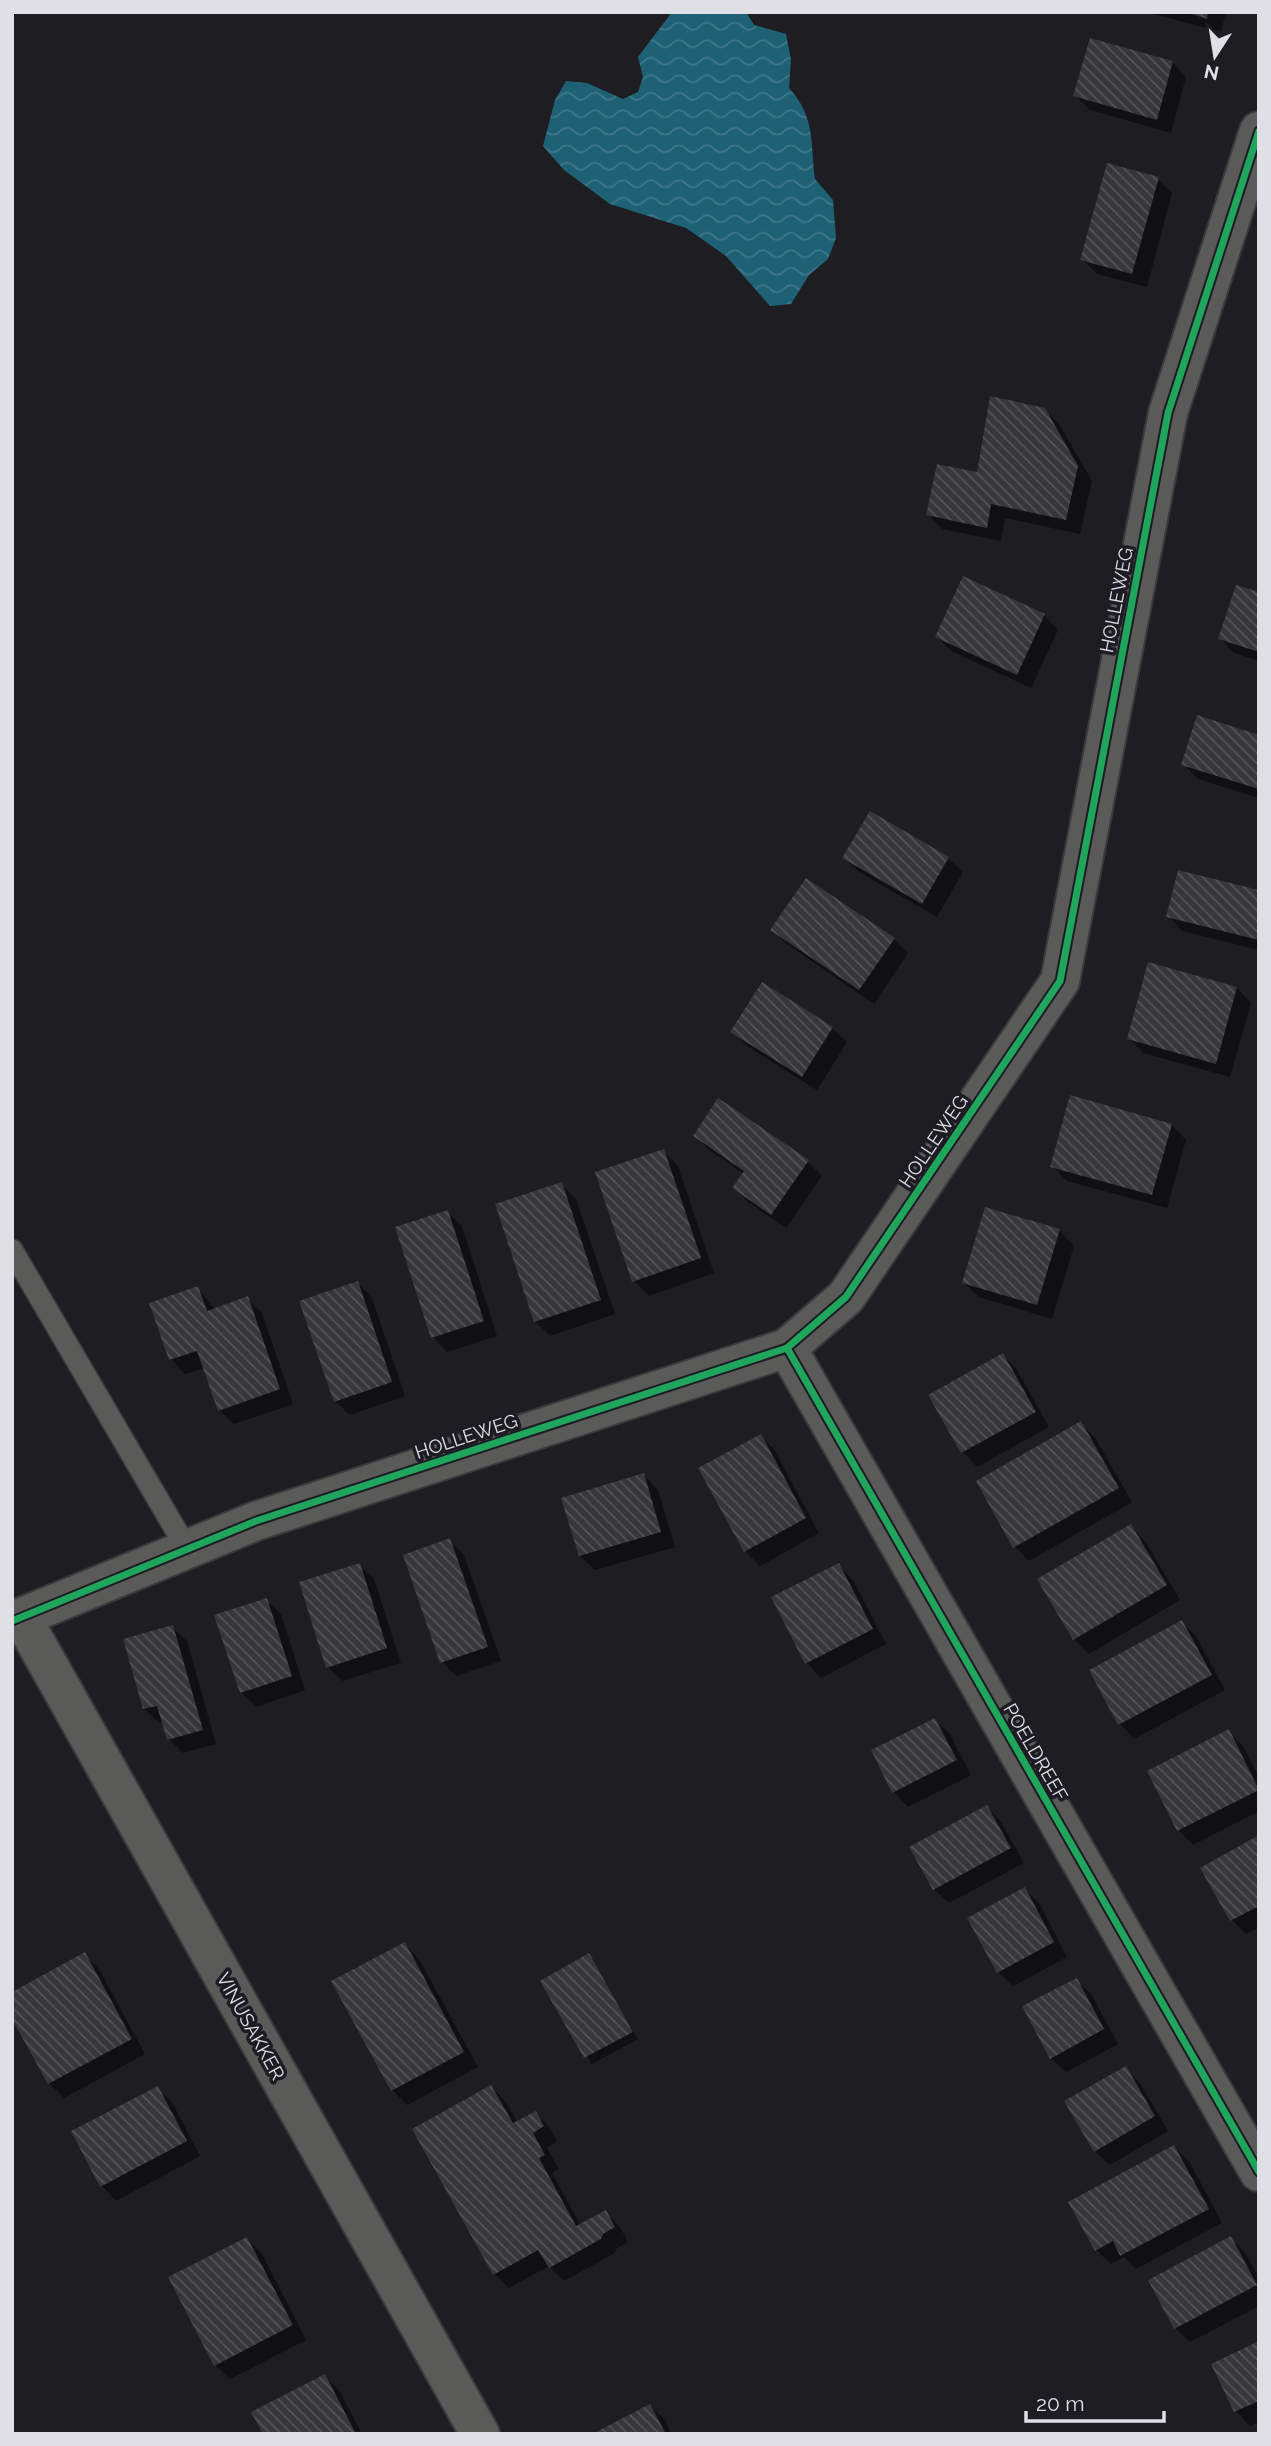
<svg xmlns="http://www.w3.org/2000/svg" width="1271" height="2446" viewBox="0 0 1271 2446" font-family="Raleway,sans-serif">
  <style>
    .water { fill: url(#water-waves) }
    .shadow { fill: #0007 }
    .building { fill: url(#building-back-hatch) }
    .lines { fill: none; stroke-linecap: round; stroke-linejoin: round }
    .lane-casing { stroke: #3a3a3c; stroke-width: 24 }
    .street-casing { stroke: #3a3a3c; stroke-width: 42 }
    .lane { stroke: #5a5a59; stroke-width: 21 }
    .street { stroke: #5a5a59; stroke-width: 38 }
    .cycleway-casing { stroke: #1d1c24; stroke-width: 11 }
    .cycleway { stroke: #20a55d; stroke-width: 7 }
    .labels { text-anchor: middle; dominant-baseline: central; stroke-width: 7; stroke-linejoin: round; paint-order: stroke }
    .street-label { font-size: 19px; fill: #e0dfe5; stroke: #1d1c24 }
  </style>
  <defs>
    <pattern id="water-waves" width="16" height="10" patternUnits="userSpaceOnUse" patternTransform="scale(1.75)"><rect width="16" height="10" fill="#1e6175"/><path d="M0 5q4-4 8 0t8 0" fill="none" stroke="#3e7788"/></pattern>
    <pattern id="building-back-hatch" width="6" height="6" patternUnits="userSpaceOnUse" patternTransform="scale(1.75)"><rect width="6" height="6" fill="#37373a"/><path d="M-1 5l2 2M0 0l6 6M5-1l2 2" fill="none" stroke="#545456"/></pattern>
  </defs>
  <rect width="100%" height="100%" fill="#1e1e22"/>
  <path class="water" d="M672 12H746L754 25 786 34 791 60 789 88C816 118 810 142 815 179L833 200 836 238 828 259 809 275 791 304 770 306 726 256 686 228 610 204 564 170 543 146 555 100 566 81 587 83 623 99 638 92 643 77 638 57Z"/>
  <g class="shadow">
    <path d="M1146 12H1226L1221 32Z"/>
    <path d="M1172 62 1186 77 1171 133 1090 110 1075 96Z"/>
    <path d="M1158 179 1172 193 1147 287 1097 274 1082 259Z"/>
    <path d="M1044 409 1059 424 1092 481 1080 534 1005 518 1001 541 942 529 928 514 978 474Z"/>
    <path d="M1259 594V661L1234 653 1220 638Z"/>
    <path d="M1044 615 1058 630 1031 688 951 651 937 636Z"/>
    <path d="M1259 737V798L1198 779 1183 764Z"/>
    <path d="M844 858H948L963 872 937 917 859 872Z"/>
    <path d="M1259 892V950L1182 931 1168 916Z"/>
    <path d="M772 930 894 939 908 953 874 1004 787 944Z"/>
    <path d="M1237 988 1251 1003 1230 1077 1143 1053 1129 1038Z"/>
    <path d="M832 1028 847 1042 817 1090 747 1046 733 1032Z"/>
    <path d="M1172 1125 1186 1140 1167 1208 1067 1181 1052 1166Z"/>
    <path d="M695 1135 808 1162 822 1176 786 1228 748 1202 734 1188 744 1174 709 1150Z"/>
    <path d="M663 1151 678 1166 714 1273 649 1296 634 1281Z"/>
    <path d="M561 1184 576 1199 615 1314 550 1336 535 1321Z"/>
    <path d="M986 1209 1060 1231 1074 1246 1052 1319 979 1297 964 1283Z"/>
    <path d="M447 1212 462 1226 497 1336 447 1352 433 1337Z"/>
    <path d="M358 1283 372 1298 405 1396 350 1415 335 1401Z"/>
    <path d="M198 1288 215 1310 247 1298 262 1313 293 1404 234 1424 219 1410 205 1368 185 1374 171 1359Z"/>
    <path d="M1003 1355 1017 1370 1049 1427 977 1467 963 1452 931 1395Z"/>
    <path d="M1081 1424 1095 1438 1132 1502 1029 1561 1015 1547Z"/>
    <path d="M761 1436 775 1451 819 1533 760 1566 745 1551Z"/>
    <path d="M644 1475 658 1490 675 1547 595 1570 580 1556Z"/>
    <path d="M1130 1526 1145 1541 1180 1600 1089 1654 1074 1639 1040 1580Z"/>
    <path d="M449 1540 464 1555 501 1661 456 1676 442 1662Z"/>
    <path d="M359 1565 374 1579 401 1663 342 1681 328 1667Z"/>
    <path d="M838 1565 853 1580 886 1644 821 1678 807 1663 773 1598Z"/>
    <path d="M266 1600 281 1614 305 1690 256 1707 241 1692Z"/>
    <path d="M1182 1622 1196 1636 1225 1690 1134 1739 1120 1724 1091 1671Z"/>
    <path d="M172 1627 187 1641 216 1744 183 1753 169 1739 164 1722 159 1723 144 1709Z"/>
    <path d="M935 1720 950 1734 971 1775 908 1807 894 1792 873 1751Z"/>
    <path d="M1228 1731 1243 1746 1259 1777V1811L1193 1845 1179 1830Z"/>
    <path d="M987 1807 1001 1822 1024 1863 949 1903 934 1889Z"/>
    <path d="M1259 1837V1928L1246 1934 1232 1920Z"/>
    <path d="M1024 1889 1039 1903 1067 1957 1013 1986 998 1972Z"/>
    <path d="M405 1944 419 1959 478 2067 407 2105 392 2090Z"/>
    <path d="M84 1954 99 1969 145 2054 64 2098 49 2083Z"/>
    <path d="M588 1956 638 2039 592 2064 542 1981Z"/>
    <path d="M1076 1980 1091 1994 1118 2044 1066 2072 1051 2058Z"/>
    <path d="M1125 2068 1140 2083 1168 2131 1110 2165 1095 2151Z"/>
    <path d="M491 2087 506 2102 518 2123 535 2113 550 2128 557 2141 547 2148 559 2169 552 2173 581 2226 606 2212 620 2227 628 2242 617 2248 615 2253 564 2281 549 2266 509 2288 494 2273Z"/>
    <path d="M157 2088 172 2102 200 2156 116 2201 102 2186Z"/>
    <path d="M1174 2147 1189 2161 1222 2223 1136 2269 1124 2257 1111 2264 1096 2250Z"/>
    <path d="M1231 2238 1245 2253 1259 2278V2306L1190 2342 1175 2328Z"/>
    <path d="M247 2239 262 2254 306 2340 230 2379 215 2365Z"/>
    <path d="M1259 2343V2422L1250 2426 1236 2411 1213 2364Z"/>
    <path d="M324 2376 339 2390 362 2434H265Z"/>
    <path d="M650 2406 665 2420 672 2434H596Z"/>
  </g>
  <g class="building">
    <path d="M1186 12H1208L1207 19Z"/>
    <path d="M1090 38 1173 61 1157 120 1073 96Z"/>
    <path d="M1107 163 1159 177 1132 274 1080 260Z"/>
    <path d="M990 396 1045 408 1078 466 1066 520 991 504 987 528 926 515 937 464 977 472Z"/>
    <path d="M963 576 1045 614 1017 675 935 637Z"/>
    <path d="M1236 585 1259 592V652L1218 639Z"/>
    <path d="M1197 715 1259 735V789L1181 765Z"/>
    <path d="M870 811 949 857 922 904 842 858Z"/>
    <path d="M1178 870 1259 890V940L1166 917Z"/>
    <path d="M806 878 895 938 859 990 770 930Z"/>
    <path d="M1148 962 1237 987 1216 1064 1127 1039Z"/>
    <path d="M762 982 833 1027 802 1077 730 1032Z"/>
    <path d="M1070 1095 1172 1124 1152 1195 1050 1167Z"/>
    <path d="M718 1098 809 1160 771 1215 732 1188 744 1171 693 1136Z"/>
    <path d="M664 1149 701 1258 632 1282 595 1172Z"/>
    <path d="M562 1182 601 1300 534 1322 495 1204Z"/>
    <path d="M985 1207 1060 1229 1037 1305 962 1283Z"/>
    <path d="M448 1210 484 1321 431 1338 395 1227Z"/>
    <path d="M358 1281 392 1382 334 1402 299 1301Z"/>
    <path d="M198 1286 207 1311 248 1296 280 1389 218 1411 197 1351 169 1360 149 1303Z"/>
    <path d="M1003 1353 1036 1412 961 1453 928 1395Z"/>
    <path d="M1081 1421 1119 1488 1013 1548 976 1481Z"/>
    <path d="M761 1434 806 1518 744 1552 698 1468Z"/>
    <path d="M644 1473 661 1532 579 1556 561 1498Z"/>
    <path d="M1131 1524 1167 1585 1073 1640 1037 1579Z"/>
    <path d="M450 1538 488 1647 440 1663 403 1555Z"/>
    <path d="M360 1563 387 1648 326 1668 299 1582Z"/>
    <path d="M839 1563 873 1629 805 1664 771 1597Z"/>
    <path d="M267 1598 292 1676 240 1693 214 1615Z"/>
    <path d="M1182 1620 1212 1675 1118 1725 1089 1670Z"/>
    <path d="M173 1625 203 1730 167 1740 157 1706 143 1709 123 1639Z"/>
    <path d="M935 1718 957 1760 892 1793 871 1750Z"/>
    <path d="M1229 1729 1259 1790 1177 1831 1147 1771Z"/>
    <path d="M987 1805 1011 1848 933 1890 909 1847Z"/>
    <path d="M1259 1835V1906L1230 1921 1200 1868Z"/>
    <path d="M1025 1887 1054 1942 997 1973 967 1918Z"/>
    <path d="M405 1942 464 2052 391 2091 331 1981Z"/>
    <path d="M85 1952 132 2039 48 2084 12 2019V1992Z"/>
    <path d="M589 1953 633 2032 584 2058 540 1981Z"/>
    <path d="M1077 1978 1104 2029 1050 2059 1022 2006Z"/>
    <path d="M1126 2066 1155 2116 1094 2152 1064 2101Z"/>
    <path d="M491 2085 513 2123 536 2111 544 2126 533 2133 545 2155 539 2158 576 2226 606 2210 615 2227 603 2234 601 2239 549 2268 538 2250 493 2275 412 2129Z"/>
    <path d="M158 2086 187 2141 100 2187 71 2131Z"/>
    <path d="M1174 2145 1209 2209 1120 2256 1113 2241 1095 2251 1068 2202Z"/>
    <path d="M1231 2236 1257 2285 1174 2329 1148 2280Z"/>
    <path d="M247 2237 293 2325 214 2366 168 2277Z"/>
    <path d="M1259 2341V2401L1234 2412 1211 2364Z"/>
    <path d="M325 2374 356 2434H263L251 2412Z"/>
    <path d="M650 2404 666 2434H592Z"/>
  </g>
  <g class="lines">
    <g class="lane-casing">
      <path id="lane" d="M12 1250 187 1549"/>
    </g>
    <g class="street-casing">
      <g id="street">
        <path d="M787 1348 1259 2172"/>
        <path d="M22 1618 480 2434"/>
        <path d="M12 1621 256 1521 787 1348 846 1297 1060 981 1168 413 1259 131"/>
      </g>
    </g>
    <use href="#lane" class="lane"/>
    <use href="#street" class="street"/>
    <g class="cycleway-casing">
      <g id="cycleway">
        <path d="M787 1348 1259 2172"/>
        <path d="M12 1621 256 1521 787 1348 846 1297 1060 981 1168 413 1259 131"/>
      </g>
    </g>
    <use href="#cycleway" class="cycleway"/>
  </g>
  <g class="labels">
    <g class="street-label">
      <text transform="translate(1116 600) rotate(-79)">HOLLEWEG</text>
      <text transform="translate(933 1141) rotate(-56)">HOLLEWEG</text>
      <text transform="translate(466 1436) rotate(-18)">HOLLEWEG</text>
      <text transform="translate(1036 1752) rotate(60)">POELDREEF</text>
      <text transform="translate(251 2026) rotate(61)">VINUSAKKER</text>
    </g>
  </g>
  <rect width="1271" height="2446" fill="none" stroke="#e0dfe5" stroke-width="28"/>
  <g transform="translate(1215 56) rotate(192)" stroke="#1d1c24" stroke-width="5" paint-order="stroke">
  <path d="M0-5L12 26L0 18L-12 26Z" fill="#e0dfe5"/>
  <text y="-10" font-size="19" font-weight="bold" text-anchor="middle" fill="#e0dfe5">N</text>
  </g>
  <path d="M1026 2411v10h138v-10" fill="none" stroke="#e0dfe5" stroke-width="3.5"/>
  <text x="1036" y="2411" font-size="21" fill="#e0dfe5" stroke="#1d1c24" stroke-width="5" paint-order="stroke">20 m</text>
</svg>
